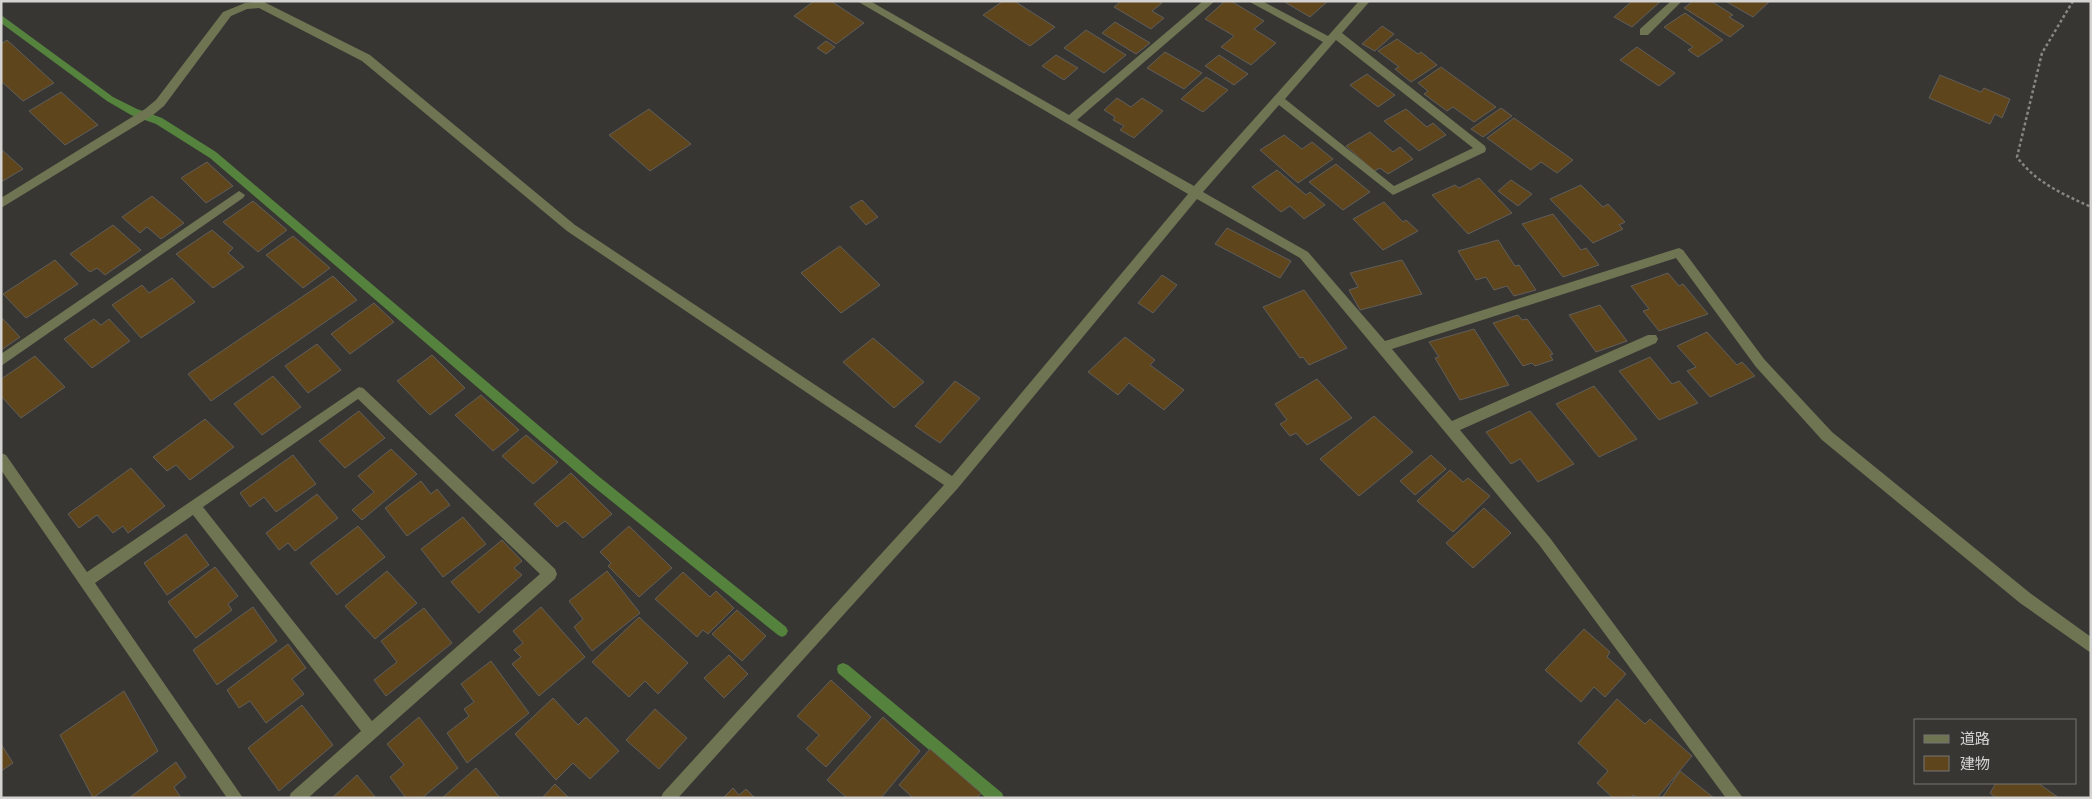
<svg xmlns="http://www.w3.org/2000/svg" width="2092" height="799" viewBox="0 0 2092 799" font-family="'Golos Text','Noto Sans JP',sans-serif">
  <style>
    .lines { fill: none; stroke-linecap: round; stroke-linejoin: round }
    .stream { fill: #55833e; fill-rule: evenodd }
    .building { fill: #5f451c; stroke: #605e5b }
    .path { stroke: #878683; stroke-width: 2.5; stroke-dasharray: 3 2.5; stroke-linecap: butt }
    .minor { fill: #6f7553; fill-rule: evenodd }
  </style>
  <rect width="100%" height="100%" fill="#373633"/>
  <g class="lines">
    <g class="stream">
      <path d="M1 15 113 97 137 109 162 118 216 152 597 475 786 627 788 631 786 635 782 637 778 635 589 483 210 158 156 124 131 115 107 101 1 23Z"/>
      <path d="M843 663 848 665 1002 793 1004 798H986L838 673 837 669 838 665Z"/>
    </g>
  </g>
  <g class="building">
    <path d="M814 1H831L864 23 836 44 794 16Z"/>
    <path d="M1003 1H1014L1055 27 1030 46 983 15Z"/>
    <path d="M1121 1H1159L1162 3 1152 11 1164 18 1151 29 1114 7Z"/>
    <path d="M1225 1H1231L1264 21 1254 29 1276 43 1251 65 1221 47 1234 36 1205 19Z"/>
    <path d="M1283 1H1328L1310 17Z"/>
    <path d="M1632 1H1661L1632 27 1614 17Z"/>
    <path d="M1693 1H1711L1733 15 1729 17 1744 26 1730 37 1684 8Z"/>
    <path d="M1725 1H1770L1753 17Z"/>
    <path d="M1685 13 1723 40 1698 57 1688 50 1693 47 1664 27Z"/>
    <path d="M1115 22 1150 43 1136 54 1102 33Z"/>
    <path d="M1382 26 1394 34 1375 51 1362 44Z"/>
    <path d="M1086 30 1126 55 1104 73 1064 48Z"/>
    <path d="M1397 39 1418 54 1421 52 1437 65 1411 82 1395 69 1399 67 1378 51Z"/>
    <path d="M7 40 54 83 23 101 1 81V44Z"/>
    <path d="M826 41 835 47 826 54 817 48Z"/>
    <path d="M1637 47 1675 73 1659 86 1620 60Z"/>
    <path d="M1165 52 1202 73 1184 89 1147 68Z"/>
    <path d="M1056 55 1078 68 1064 80 1042 66Z"/>
    <path d="M1219 55 1248 74 1234 85 1205 66Z"/>
    <path d="M1441 67 1496 107 1474 122 1453 107 1447 111 1424 94 1428 91 1418 83Z"/>
    <path d="M1367 74 1395 95 1378 107 1350 85Z"/>
    <path d="M1940 75 1981 92 1984 88 2010 99 2002 118 1995 114 1990 124 1929 98Z"/>
    <path d="M1206 77 1228 90 1203 112 1181 99Z"/>
    <path d="M61 92 98 125 65 145 29 111Z"/>
    <path d="M1117 98 1131 107 1142 98 1163 111 1134 138 1120 130 1124 126 1113 120 1115 117 1104 110Z"/>
    <path d="M1501 108 1512 116 1483 137 1471 129Z"/>
    <path d="M649 109 691 144 650 171 609 135Z"/>
    <path d="M1406 109 1427 127 1433 123 1446 135 1419 151 1384 121Z"/>
    <path d="M1514 118 1573 160 1557 173 1541 162 1531 170 1487 138Z"/>
    <path d="M1370 132 1393 152 1400 147 1413 159 1388 174 1380 168 1374 171 1346 146Z"/>
    <path d="M1284 135 1302 149 1312 142 1333 159 1298 183 1260 150Z"/>
    <path d="M1 149 23 169 1 182Z"/>
    <path d="M207 162 233 186 206 203 181 178Z"/>
    <path d="M1336 164 1370 192 1343 210 1309 182Z"/>
    <path d="M1277 170 1306 195 1310 192 1325 205 1304 219 1290 206 1281 212 1252 187Z"/>
    <path d="M1479 178 1512 213 1468 234 1432 195 1455 185 1459 188Z"/>
    <path d="M1511 180 1532 194 1518 206 1498 191Z"/>
    <path d="M1581 185 1603 207 1608 204 1625 222 1619 225 1623 229 1593 243 1550 199Z"/>
    <path d="M152 196 184 223 161 239 147 227 140 233 122 217Z"/>
    <path d="M862 200 878 217 866 225 850 207Z"/>
    <path d="M253 201 287 230 258 252 223 222Z"/>
    <path d="M1384 202 1403 222 1406 220 1418 231 1383 250 1353 219Z"/>
    <path d="M1553 214 1581 250 1586 248 1599 265 1563 277 1522 224Z"/>
    <path d="M113 225 141 250 105 275 97 268 90 272 70 254Z"/>
    <path d="M1227 228 1291 261 1280 278 1215 244Z"/>
    <path d="M212 230 233 248 228 253 244 267 213 288 176 254Z"/>
    <path d="M293 236 330 268 303 288 266 255Z"/>
    <path d="M1498 240 1515 266 1519 265 1536 290 1514 296 1507 286 1494 290 1486 277 1476 280 1458 251Z"/>
    <path d="M840 246 880 285 841 313 801 273Z"/>
    <path d="M55 260 78 284 26 318 3 294Z"/>
    <path d="M1402 260 1422 294 1360 310 1349 290 1358 287 1350 273Z"/>
    <path d="M1668 273 1679 286 1683 284 1708 314 1659 331 1643 311 1649 309 1631 286Z"/>
    <path d="M1162 275 1177 285 1153 313 1138 303Z"/>
    <path d="M333 276 357 300 211 401 188 374Z"/>
    <path d="M172 278 195 302 141 338 112 305 142 285 149 293Z"/>
    <path d="M1304 290 1347 348 1309 365 1303 357 1300 358 1263 307Z"/>
    <path d="M374 303 394 322 350 354 331 334Z"/>
    <path d="M1600 305 1627 341 1596 352 1569 315Z"/>
    <path d="M1518 315 1522 320 1527 319 1553 354 1550 355 1553 360 1535 366 1532 363 1523 366 1493 323Z"/>
    <path d="M1 317 20 337 1 350Z"/>
    <path d="M94 319 101 325 109 319 130 341 92 368 64 339Z"/>
    <path d="M1474 329 1509 385 1460 400 1435 358 1439 357 1429 342Z"/>
    <path d="M1707 332 1737 365 1742 362 1755 376 1710 397 1687 371 1696 367 1677 346Z"/>
    <path d="M1125 337 1155 360 1150 365 1184 390 1164 410 1129 383 1118 395 1088 372Z"/>
    <path d="M873 338 924 382 894 408 843 362Z"/>
    <path d="M317 344 341 370 308 393 285 366Z"/>
    <path d="M432 355 465 388 430 415 397 381Z"/>
    <path d="M35 356 65 387 21 418 1 396V379Z"/>
    <path d="M1650 357 1672 384 1679 381 1698 403 1659 420 1619 371Z"/>
    <path d="M273 376 301 407 262 435 234 404Z"/>
    <path d="M1317 379 1352 418 1307 445 1296 433 1290 436 1280 424 1287 420 1275 404Z"/>
    <path d="M955 381 980 398 940 443 915 426Z"/>
    <path d="M1594 386 1637 439 1599 457 1556 404Z"/>
    <path d="M481 395 519 430 493 451 455 415Z"/>
    <path d="M359 411 385 438 345 468 319 441Z"/>
    <path d="M1530 411 1574 464 1538 482 1520 459 1511 464 1486 432Z"/>
    <path d="M1374 416 1413 452 1359 496 1320 459Z"/>
    <path d="M205 419 234 447 190 480 176 465 167 471 153 457Z"/>
    <path d="M526 435 558 462 533 484 502 456Z"/>
    <path d="M391 449 417 474 362 520 352 510 374 492 358 476Z"/>
    <path d="M293 455 316 484 276 512 264 497 250 507 240 493Z"/>
    <path d="M1431 455 1446 469 1415 495 1400 481Z"/>
    <path d="M131 468 165 506 128 533 123 526 113 533 97 515 79 528 68 514Z"/>
    <path d="M1450 470 1463 482 1468 478 1490 496 1453 532 1417 501Z"/>
    <path d="M571 473 612 514 583 538 565 521 557 527 534 504Z"/>
    <path d="M421 481 431 494 437 489 450 505 407 536 385 508Z"/>
    <path d="M317 494 338 518 295 551 288 543 279 550 266 533Z"/>
    <path d="M1484 508 1511 533 1473 568 1446 543Z"/>
    <path d="M463 517 486 544 443 577 421 549Z"/>
    <path d="M358 526 385 557 337 595 310 563Z"/>
    <path d="M629 526 672 568 639 597 608 566 611 563 600 552Z"/>
    <path d="M186 534 209 565 167 595 144 563Z"/>
    <path d="M502 540 522 561 514 568 522 575 479 613 451 582Z"/>
    <path d="M215 567 238 596 228 604 232 610 196 638 168 602Z"/>
    <path d="M387 571 417 603 375 639 345 606Z"/>
    <path d="M607 571 640 613 592 651 574 627 583 619 569 601Z"/>
    <path d="M683 572 710 597 716 591 734 608 708 634 703 630 697 637 655 599Z"/>
    <path d="M253 607 277 641 217 685 193 650Z"/>
    <path d="M541 607 585 657 539 696 512 664 521 657 514 650 523 643 513 631Z"/>
    <path d="M424 608 452 643 386 696 374 680 397 662 381 641Z"/>
    <path d="M737 610 766 636 742 661 712 634Z"/>
    <path d="M639 617 688 663 658 694 645 681 629 697 592 662Z"/>
    <path d="M1584 629 1610 652 1607 657 1626 674 1605 697 1594 687 1581 702 1545 670Z"/>
    <path d="M288 644 306 668 292 679 304 694 266 723 250 701 239 708 227 690Z"/>
    <path d="M729 655 748 674 724 698 704 678Z"/>
    <path d="M491 661 529 713 467 763 447 733 469 716 464 709 474 702 461 684Z"/>
    <path d="M831 680 871 717 826 767 806 749 819 735 797 716Z"/>
    <path d="M124 691 158 751 93 798 60 735Z"/>
    <path d="M553 698 578 725 586 717 619 751 590 779 573 763 556 780 515 734Z"/>
    <path d="M1617 699 1645 724 1650 719 1692 756 1657 798H1637L1633 795 1631 798H1613L1597 783 1608 771 1578 743Z"/>
    <path d="M302 705 333 745 279 791 248 748Z"/>
    <path d="M655 709 687 738 659 769 626 740Z"/>
    <path d="M419 717 458 768 422 798H406L390 777 404 765 387 744Z"/>
    <path d="M883 717 920 751 881 798H847L827 780Z"/>
    <path d="M1 744 13 763 1 771Z"/>
    <path d="M930 749 981 793 977 798H913L899 785Z"/>
    <path d="M176 762 186 777 174 787 181 798H129Z"/>
    <path d="M476 768 500 798H442Z"/>
    <path d="M1680 771 1714 798H1662Z"/>
    <path d="M357 775 376 798H332Z"/>
    <path d="M1996 783H2038L2059 798H1996L1990 793Z"/>
    <path d="M555 784 569 798H542Z"/>
    <path d="M733 788 739 795 746 789 755 798H723Z"/>
  </g>
  <g class="lines">
    <path class="path" d="M2073 1 2042 53 2017 157C2036 183 2063 194 2091 207"/>
    <g class="minor">
      <path d="M262 1 370 55 575 225 952 476 1188 194 857 1H870L1069 115 1203 1H1215L1077 120 1194 186 1323 42 1248 1H1262L1328 36 1359 1H1370L1342 33 1485 146 1486 149 1485 152 1393 195 1279 105 1203 192 1308 252 1385 341 1679 248 1683 250 1764 359 1832 432 2030 593 2091 637V653L2020 603 1822 440 1756 367 1676 258 1392 349 1452 421 1648 335H1656L1658 339 1656 343 1460 430 1550 538 1743 798H1726L1540 546 1300 258 1197 199 958 488 678 798H661L663 793 944 485 567 231 362 61 259 8 247 9 231 16 164 106 153 115 1 208V198L145 109 156 100 223 12 245 3ZM1336 40 1473 148 1394 186 1285 99Z"/>
      <path d="M1671 1H1682L1648 35H1640V29Z"/>
      <path d="M239 191 245 195 243 198 1 366V354Z"/>
      <path d="M359 387 363 388 555 569 557 574 555 579 308 798H289L291 793 361 731 193 515 95 583 243 798H227L1 470V453L6 455 87 572ZM358 399 540 574 372 721 203 507Z"/>
    </g>
  </g>
  <rect width="2092" height="799" fill="none" stroke="#d4d3d1" stroke-width="5"/>
  <rect x="1914" y="719" width="162" height="65" fill="#373633" stroke="#767572"/>
  <rect x="1924" y="735" width="25" height="8" fill="#6f7553" stroke="#767572"/>
  <text x="1960" y="744" font-size="15" fill="#d4d3d1">道路</text>
  <rect x="1924" y="756" width="25" height="15" fill="#5f451c" stroke="#767572"/>
  <text x="1960" y="769" font-size="15" fill="#d4d3d1">建物</text>
</svg>
